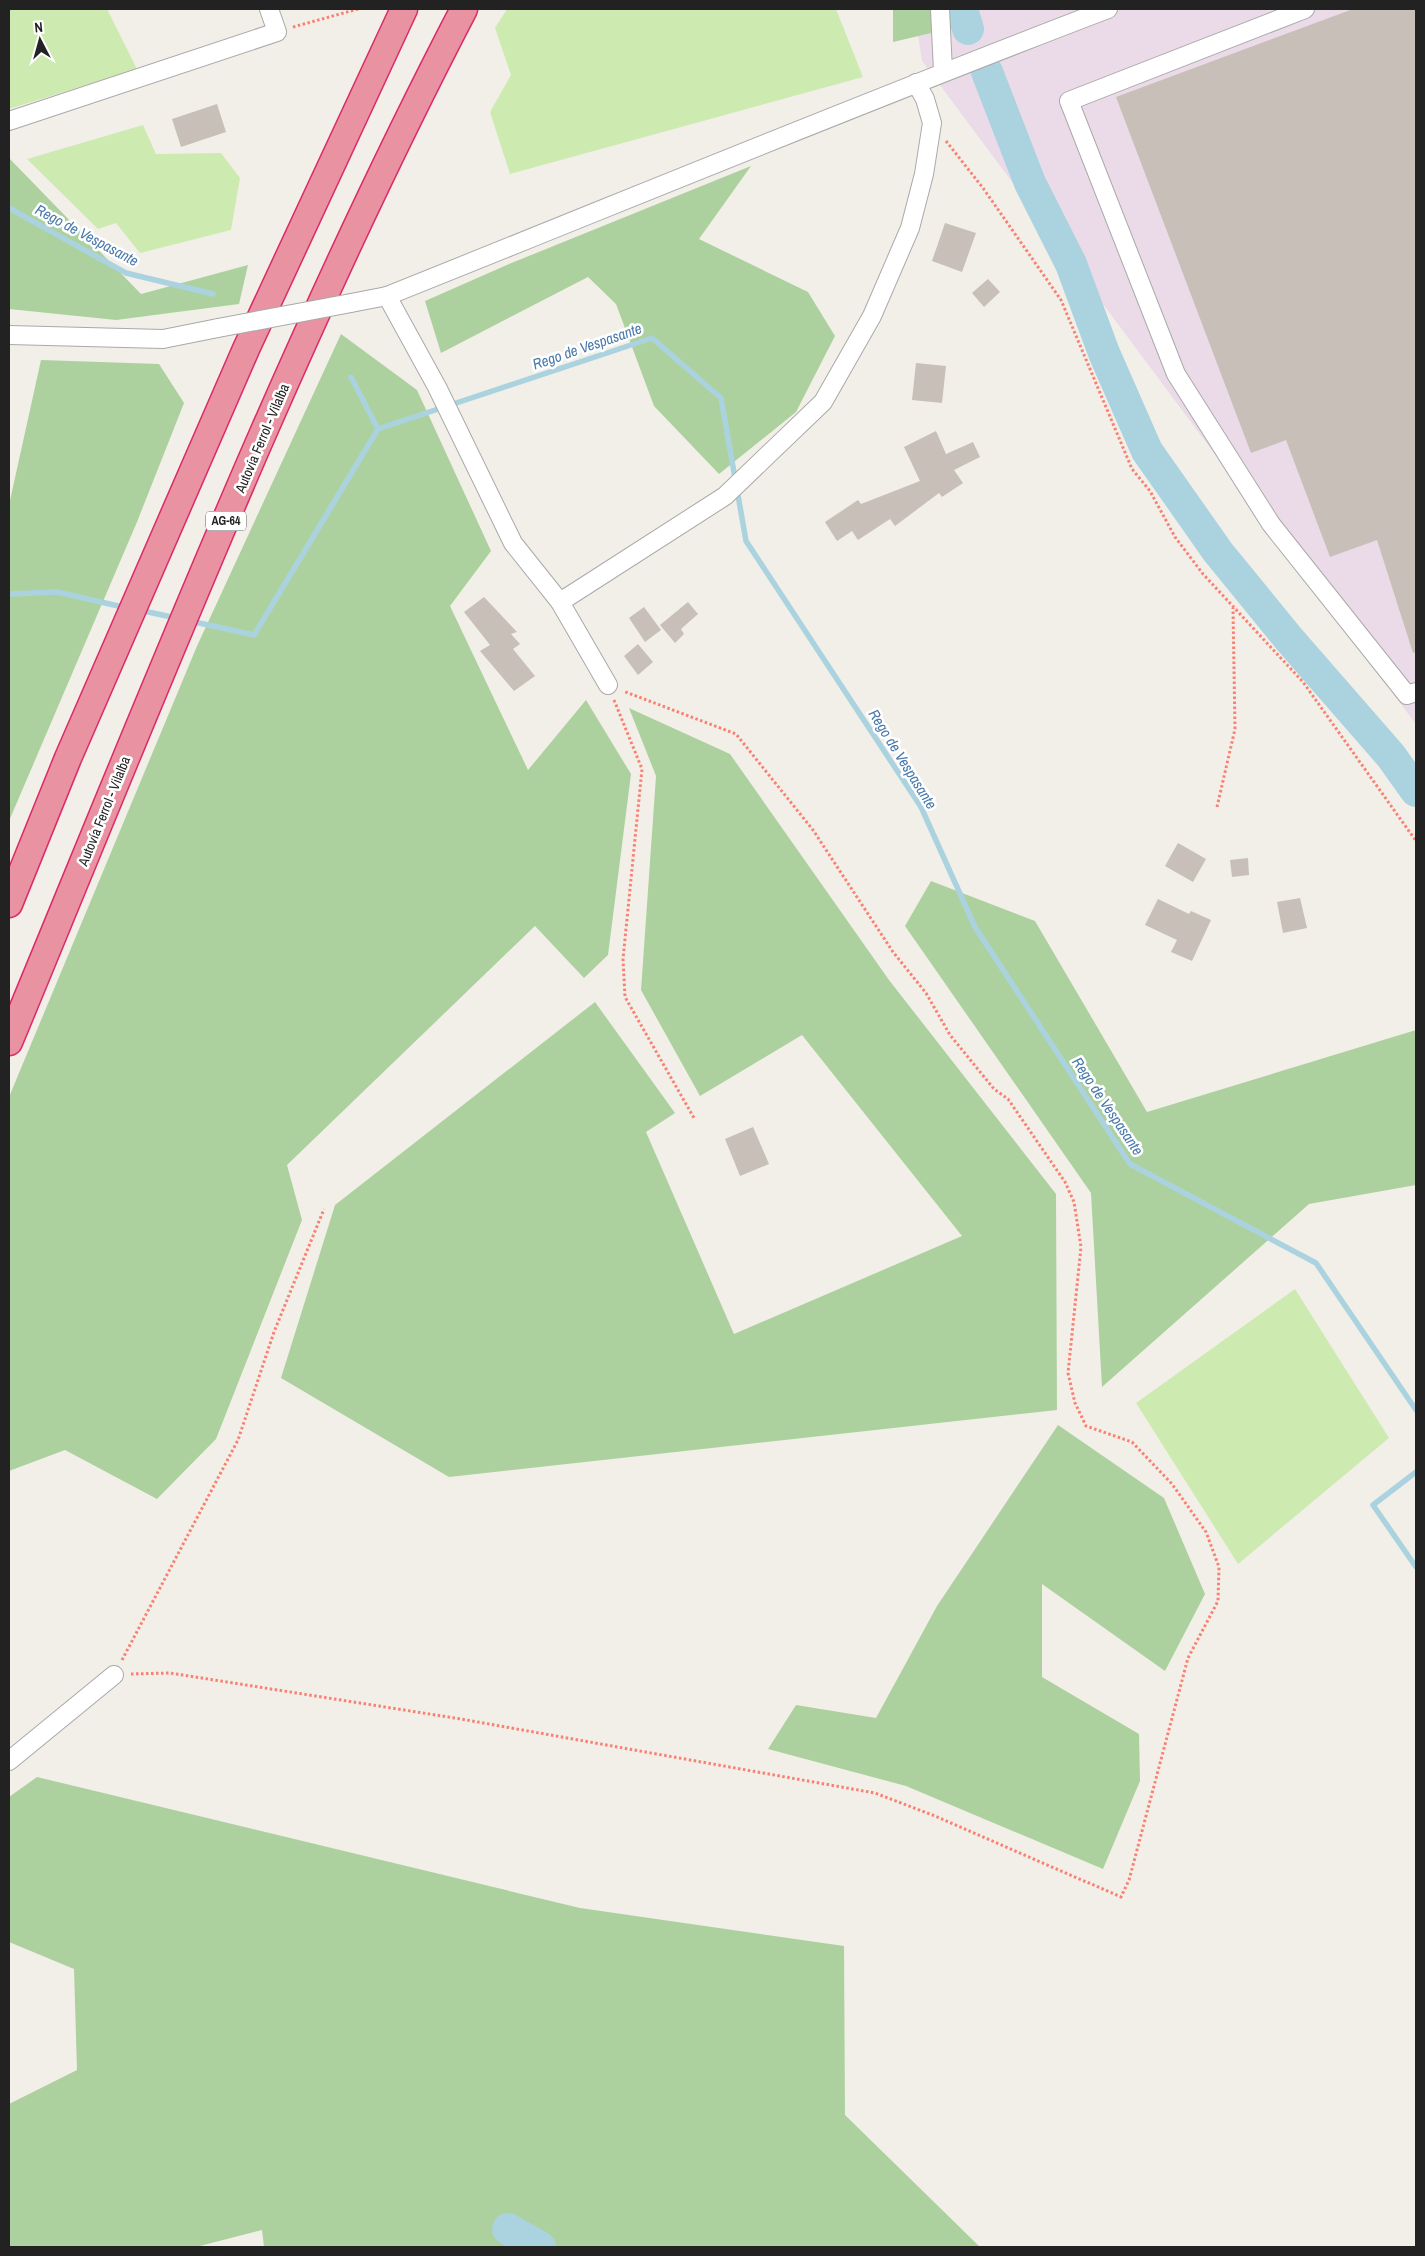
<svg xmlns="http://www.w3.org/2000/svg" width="1425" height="2256" viewBox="0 0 1425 2256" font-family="'Archivo Narrow',sans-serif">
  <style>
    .industrial { fill: #ebdbe8 }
    .grass { fill: #cdebb0 }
    .forest { fill: #add19e }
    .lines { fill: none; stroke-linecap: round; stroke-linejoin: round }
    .stream { stroke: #aad3df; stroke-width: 5.5 }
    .river { stroke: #aad3df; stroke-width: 32 }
    .building { fill: #c7bfb8 }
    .minor-casing { stroke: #a9a9a9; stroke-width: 20 }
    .highway-casing { stroke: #dc2a67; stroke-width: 29 }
    .path { stroke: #fa8072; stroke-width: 3; stroke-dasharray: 2.5 2.5; stroke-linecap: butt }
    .minor { stroke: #fff; stroke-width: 18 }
    .highway { stroke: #e892a2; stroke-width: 26 }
    .minor-bridge-casing { stroke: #a9a9a9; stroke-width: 20; stroke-linecap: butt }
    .minor-bridge { stroke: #fff; stroke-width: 18 }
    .labels { text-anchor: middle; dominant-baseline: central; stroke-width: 5; stroke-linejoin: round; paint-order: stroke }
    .shield { fill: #fff; stroke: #646464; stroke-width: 1 }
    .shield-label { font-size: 12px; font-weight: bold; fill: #222 }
    .street-label { font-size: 14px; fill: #222; stroke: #fff }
    .water-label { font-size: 15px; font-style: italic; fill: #4a7aab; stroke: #fff }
  </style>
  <rect width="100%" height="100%" fill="#f2efe9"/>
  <path class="industrial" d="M914 9H1416V729L1415 723 922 61Z"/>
  <g class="grass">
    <path d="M9 9H107L137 69 9 109Z"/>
    <path d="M507 9H836L863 77 510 174 490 112 511 75 495 28Z"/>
    <path d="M143 125 156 154 221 153 240 178 231 230 140 253 116 223 98 229 27 159Z"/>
    <path d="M1295 1289 1389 1438 1238 1564 1136 1403Z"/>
  </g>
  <g class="forest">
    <path d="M893 9H978V22L893 42Z"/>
    <path d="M9 158 141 294 248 265 239 304 116 320 9 309Z"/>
    <path d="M751 166 699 239 808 292 835 336 796 412 719 474 654 406 616 304 588 277 441 353 425 301 509 264Z"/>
    <path d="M341 334 417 390 491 551 450 606 528 770 586 700 631 774 608 955 584 978 535 926 287 1165 302 1220 216 1439 157 1499 65 1450 9 1471V1097L197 646Z"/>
    <path d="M41 360 159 364 184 403 137 522 9 821V505Z"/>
    <path d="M629 708 730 754 889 980 1056 1194 1057 1410 449 1477 281 1378 335 1205 595 1002 675 1113 646 1132 734 1334 962 1236 802 1035 700 1096 641 990 656 776Z"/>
    <path d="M931 881 1035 921 1147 1112 1416 1030V1185L1309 1204 1102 1387 1091 1193 905 926Z"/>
    <path d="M1058 1425 1164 1498 1205 1594 1165 1671 1042 1584V1677L1139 1734 1140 1781 1103 1869 906 1786 768 1749 796 1705 876 1718 937 1606Z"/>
    <path d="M37 1777 580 1908 844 1946 845 2115 980 2247H264L262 2230 196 2247H9V2104L77 2070 74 1969 9 1942V1797Z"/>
  </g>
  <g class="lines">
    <g class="stream">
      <path d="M9 208 126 273 213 294"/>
      <path d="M351 377 378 429 652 338 721 398 746 541 921 807 975 927 1130 1164 1316 1263 1416 1410"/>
      <path d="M9 594 57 592 127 608"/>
      <path d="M139 610 176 618"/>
      <path d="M190 621 254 635 378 429"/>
      <path d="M1416 1472 1373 1505 1416 1567"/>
    </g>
    <g class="river">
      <path d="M962 9 968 29"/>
      <path d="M987 72 1030 183 1071 264 1104 353 1147 451 1218 552 1289 639 1391 756 1416 791"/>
      <path d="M508 2229 540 2247"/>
    </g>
  </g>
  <g class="building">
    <path d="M1353 9H1416V652L1413 653 1377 540 1330 557 1286 440 1251 453 1116 97Z"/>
    <path d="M217 104 226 132 181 147 172 119Z"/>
    <path d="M945 223 976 233 962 272 932 261Z"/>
    <path d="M988 279 1000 292 984 307 972 293Z"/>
    <path d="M916 363 946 366 942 403 912 400Z"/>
    <path d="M936 431 946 454 973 442 980 457 954 470 963 483 942 497 939 493 895 526 890 519 858 540 852 531 837 541 825 522 858 500 861 504 920 481 904 447Z"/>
    <path d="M484 597 517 632 511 634 520 644 513 649 535 676 514 691 480 651 490 645 464 612Z"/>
    <path d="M688 602 698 614 681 629 684 634 675 643 660 625Z"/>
    <path d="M644 607 661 630 645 642 629 618Z"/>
    <path d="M638 644 653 662 638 675 624 656Z"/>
    <path d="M1178 843 1206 859 1193 882 1165 866Z"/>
    <path d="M1248 858 1249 875 1232 877 1230 860Z"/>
    <path d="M1300 898 1307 928 1283 933 1277 902Z"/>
    <path d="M1158 899 1189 914 1191 911 1211 920 1192 961 1171 952 1177 940 1145 925Z"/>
    <path d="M753 1127 769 1164 740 1176 725 1139Z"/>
  </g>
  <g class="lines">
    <g class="minor-casing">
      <g id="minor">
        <path d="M940 9 943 71"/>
        <path d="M1305 9 1069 101 1176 374 1271 524 1407 695 1416 692"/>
        <path d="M9 121 277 32 269 9"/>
        <path d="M387 296 437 387 513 543 560 602 608 685"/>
        <path d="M351 303 387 296C627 200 866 101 1108 9"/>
        <path d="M9 335 163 339 218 328"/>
        <path d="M560 602 725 496 823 402 872 316 910 228 924 174 932 123 925 99 916 83"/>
        <path d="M9 1761 114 1675"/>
      </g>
    </g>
    <g class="highway-casing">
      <g id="highway">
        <path d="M9 904 68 758 246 349 404 9"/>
        <path d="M9 1042C153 695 290 343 464 9"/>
      </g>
    </g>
    <g class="path">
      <path d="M293 27 358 9"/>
      <path d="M946 141 983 188 1061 300 1132 469 1150 491 1175 537 1203 574 1303 682 1416 841"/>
      <path d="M614 700 642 769 623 959 625 997 694 1118"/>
      <path d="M1217 807 1235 729 1233 608"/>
      <path d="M122 1660 238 1440 274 1332 324 1209"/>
      <path d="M131 1674 170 1673 461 1719 875 1793 935 1816 1121 1897 1129 1880 1188 1658 1218 1601 1219 1567 1206 1532 1172 1484 1132 1442 1086 1426 1075 1403 1068 1373 1081 1247 1074 1202 1065 1182 1008 1099 994 1089 950 1035 926 993 893 952 813 830 736 734 623 691"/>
    </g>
    <use href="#minor" class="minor"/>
    <use href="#highway" class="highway"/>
    <g class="minor-bridge-casing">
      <path id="minor-bridge" d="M218 328 351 303"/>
    </g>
    <use href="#minor-bridge" class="minor-bridge"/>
  </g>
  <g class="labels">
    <rect class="shield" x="206" y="511.5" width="40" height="19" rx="4"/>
    <g class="shield-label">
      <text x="226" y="521">AG-64</text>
    </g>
    <g class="street-label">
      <text transform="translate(262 438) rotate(-67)">Autovía Ferrol - Vilalba</text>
      <text transform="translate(104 811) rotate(-68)">Autovía Ferrol - Vilalba</text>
    </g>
    <g class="water-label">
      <text transform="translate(87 235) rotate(28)">Rego de Vespasante</text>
      <text transform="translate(587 346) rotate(-19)">Rego de Vespasante</text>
      <text transform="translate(903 759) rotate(58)">Rego de Vespasante</text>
      <text transform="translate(1108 1106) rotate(56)">Rego de Vespasante</text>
    </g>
  </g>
  <rect width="1425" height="2256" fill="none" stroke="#222222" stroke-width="20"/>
  <g transform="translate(40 40) rotate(354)" stroke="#ffffff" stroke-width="4" paint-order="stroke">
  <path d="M0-4L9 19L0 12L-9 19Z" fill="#222222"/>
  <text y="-8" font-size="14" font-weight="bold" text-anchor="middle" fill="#222222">N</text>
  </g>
</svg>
